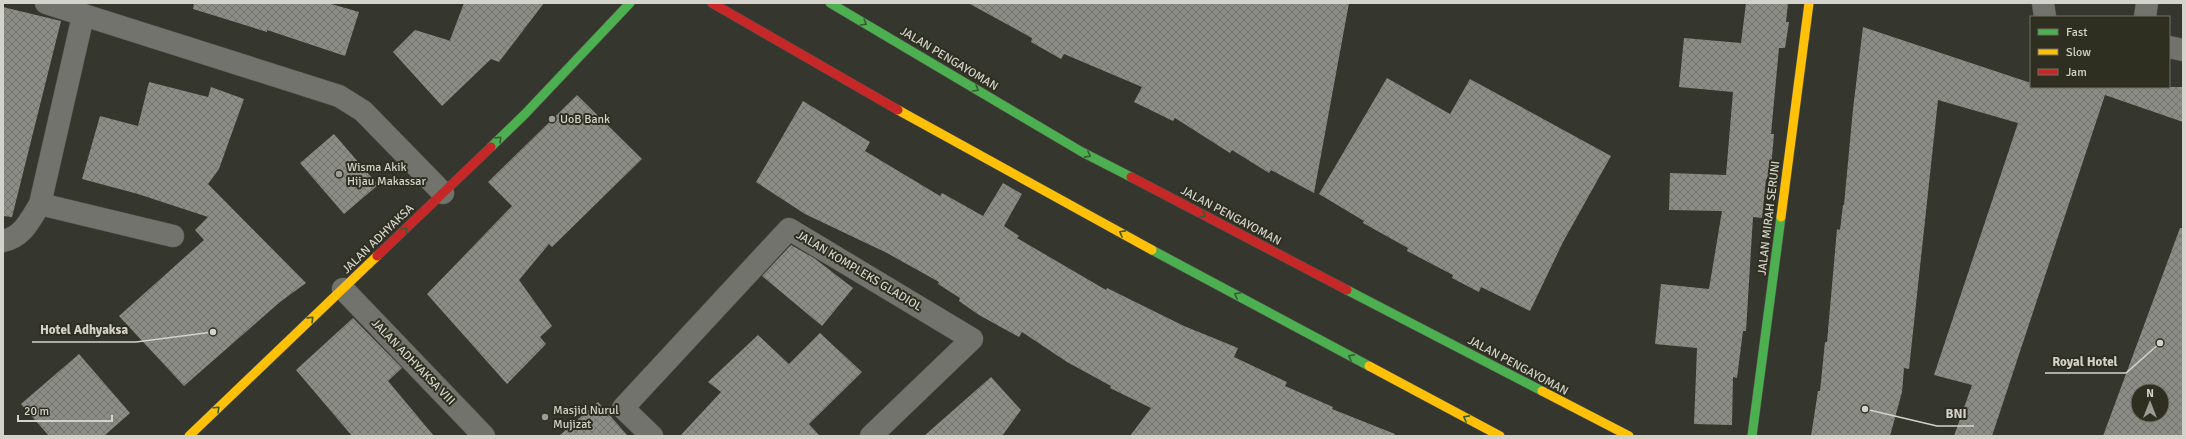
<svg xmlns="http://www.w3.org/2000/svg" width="2186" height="439" viewBox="0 0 2186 439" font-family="Signika,sans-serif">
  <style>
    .building { fill: url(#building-cross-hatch); fill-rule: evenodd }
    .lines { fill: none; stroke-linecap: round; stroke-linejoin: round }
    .street-casing { stroke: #54544d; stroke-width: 23 }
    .fast-casing { stroke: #54544d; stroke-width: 10 }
    .slow-casing { stroke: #54544d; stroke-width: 10 }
    .jam-casing { stroke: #54544d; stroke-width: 10 }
    .street { stroke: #72736d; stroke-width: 22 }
    .fast { stroke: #4caf50; stroke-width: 9 }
    .slow { stroke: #ffc107; stroke-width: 9 }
    .jam { stroke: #c62828; stroke-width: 9 }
    .oneway { stroke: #385c31 }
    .poi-dot { fill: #9c9c94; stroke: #2e2f21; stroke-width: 1.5 }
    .labels { text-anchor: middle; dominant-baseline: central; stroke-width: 4; stroke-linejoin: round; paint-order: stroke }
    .street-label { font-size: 12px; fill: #d3d3cb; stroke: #2e2f21 }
    .poi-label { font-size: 12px; fill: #d3d3cb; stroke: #2e2f21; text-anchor: start }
    .leader { fill: none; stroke: #d3d3cb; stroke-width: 1.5 }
    .callout-dot { fill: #d3d3cb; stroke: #2e2f21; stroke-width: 1.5 }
    .callout-label { font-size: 13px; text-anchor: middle; font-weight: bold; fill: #d3d3cb; stroke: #2e2f21; stroke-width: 4; stroke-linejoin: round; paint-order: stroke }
  </style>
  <defs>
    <pattern id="building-cross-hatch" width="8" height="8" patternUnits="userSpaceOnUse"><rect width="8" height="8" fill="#8b8c85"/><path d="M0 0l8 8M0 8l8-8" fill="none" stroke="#74756f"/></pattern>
  </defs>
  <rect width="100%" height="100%" fill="#35362e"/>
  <g class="building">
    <path d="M194 3H328L359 12 345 56 267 30V32L193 9Z"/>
    <path d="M464 3H544L499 62 491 59 442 106 393 52 415 30 451 41 450 40Z"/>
    <path d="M968 3H1349L1314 193 1271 170 1269 173 1232 150 1230 153 1175 118 1173 121 1134 102 1142 87 1064 54 1061 59 1031 42 1032 38Z"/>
    <path d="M1746 3H1788L1786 22H1789L1785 48H1779L1771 134H1774L1770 179H1766L1762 218 1753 217 1746 331H1743L1737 378 1733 377 1732 425 1694 424 1697 348 1655 344 1661 284 1709 289 1722 211 1669 210 1670 173 1726 175 1733 92 1679 87 1684 38 1741 43Z"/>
    <path d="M3 7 61 21 12 217 3 216Z"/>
    <path d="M1863 27 2031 83V87H2183V122L2105 95 1992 436H1954L1972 385 1934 375 2018 123 1938 100 1909 369 1904 368 1902 392 1890 436H1811L1818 391H1820L1825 342H1827L1837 229 1840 230 1843 205H1844L1853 109Z"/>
    <path d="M1387 78 1450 114 1470 79 1611 156 1563 242 1530 311 1481 287 1479 292 1452 278 1453 275 1407 251 1408 248 1363 223 1364 221 1319 194Z"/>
    <path d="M149 82 208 97 211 87 244 99 219 169 208 184 306 283 280 302 184 386 119 316 204 240 195 230 208 217 138 194 82 179 100 116 138 126Z"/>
    <path d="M577 95 642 159 552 247 549 244 519 280 552 326 540 337 546 344 507 384 427 294 512 206 488 182Z"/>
    <path d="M803 101 870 142 865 151 940 196 942 193 983 216 1003 183 1022 194 1004 226 1019 236 1017 238 1106 290 1107 288 1184 326 1238 348 1234 357 1287 382 1285 386 1333 407 1332 409 1395 434V436H1130L1151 408 1110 388 1111 386 1067 362 1022 332 1019 337 979 315 959 301 960 298 938 284 939 282 887 253 805 214 756 182Z"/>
    <path d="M334 134 378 185 344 214 300 163Z"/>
    <path d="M2180 228H2183V436H2103ZM2138 391H2162V415H2138Z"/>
    <path d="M791 245 814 258 853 288 822 326 762 276Z"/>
    <path d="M353 318 402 368 388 381 434 436H352L296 370Z"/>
    <path d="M820 333 862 372 809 424 820 436H680L721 392 708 382 758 335 789 364Z"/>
    <path d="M79 354 130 413 104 436H49L21 404Z"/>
    <path d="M991 377 1021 410 1002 436H924Z"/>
    <path d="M598 402 628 436H559Z"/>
  </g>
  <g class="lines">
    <g class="street-casing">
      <g id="street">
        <path d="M46 3 339 96 363 111 443 193"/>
        <path d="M2043 3 2045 17"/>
        <path d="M2145 17 2147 3"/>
        <path d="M2169 47 2183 50"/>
        <path d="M40 204 173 236"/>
        <path d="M3 241C23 237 30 220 40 204L83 16"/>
        <path d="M343 289 484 436"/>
        <path d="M652 436 623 408 789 229 972 339 871 436"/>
      </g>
    </g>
    <g class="fast-casing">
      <g id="fast">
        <path d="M830 3 1082 152 1131 177"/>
        <path d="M491 147 525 114 630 3"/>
        <path d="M1152 250 1369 366"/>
        <path d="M1347 290 1542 391"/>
        <path d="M1752 436 1781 217"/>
      </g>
    </g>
    <g class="slow-casing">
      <g id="slow">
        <path d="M898 110 1152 250"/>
        <path d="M1781 217 1809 3"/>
        <path d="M1369 366 1500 436"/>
        <path d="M1542 391 1629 436"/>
        <path d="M189 436 377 256"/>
      </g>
    </g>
    <g class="jam-casing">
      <g id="jam">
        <path d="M712 3 898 110"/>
        <path d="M1131 177 1347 290"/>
        <path d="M377 256 491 147"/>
      </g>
    </g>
    <use href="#street" class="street"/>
    <use href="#fast" class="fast"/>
    <use href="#slow" class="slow"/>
    <use href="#jam" class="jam"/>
  </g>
  <defs><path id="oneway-chevron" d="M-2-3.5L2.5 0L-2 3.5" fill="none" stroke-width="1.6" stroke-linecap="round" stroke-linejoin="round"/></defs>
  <g class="oneway">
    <use href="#oneway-chevron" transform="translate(864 23) rotate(31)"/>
    <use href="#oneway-chevron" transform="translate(976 89) rotate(31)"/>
    <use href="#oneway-chevron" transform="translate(499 139) rotate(-44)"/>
    <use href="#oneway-chevron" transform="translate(1088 155) rotate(28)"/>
    <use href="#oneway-chevron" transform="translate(1203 215) rotate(28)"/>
    <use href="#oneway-chevron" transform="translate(405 230) rotate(-44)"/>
    <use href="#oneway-chevron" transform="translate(1122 233) rotate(-152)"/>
    <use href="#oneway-chevron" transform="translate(1237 295) rotate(-152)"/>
    <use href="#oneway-chevron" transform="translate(311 319) rotate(-44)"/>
    <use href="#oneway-chevron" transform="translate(1351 357) rotate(-152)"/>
    <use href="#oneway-chevron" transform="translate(217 409) rotate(-43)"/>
    <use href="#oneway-chevron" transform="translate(1466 418) rotate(-152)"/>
  </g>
  <g class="poi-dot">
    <circle cx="552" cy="119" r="4"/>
    <circle cx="339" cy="174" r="4"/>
    <circle cx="545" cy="417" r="4"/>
  </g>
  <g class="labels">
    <g class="street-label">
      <text transform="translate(949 59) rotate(31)">JALAN PENGAYOMAN</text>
      <text transform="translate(1231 216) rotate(28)">JALAN PENGAYOMAN</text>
      <text transform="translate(1769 218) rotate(-83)">JALAN MIRAH SERUNI</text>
      <text transform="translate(378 239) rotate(-44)">JALAN ADHYAKSA</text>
      <text transform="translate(859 271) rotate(31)">JALAN KOMPLEKS GLADIOL</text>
      <text transform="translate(413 362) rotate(46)">JALAN ADHYAKSA VIII</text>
      <text transform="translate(1518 366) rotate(28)">JALAN PENGAYOMAN</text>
    </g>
    <g class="poi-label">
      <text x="560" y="119">UoB Bank</text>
      <text x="347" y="167">Wisma Akik<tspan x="347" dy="14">Hijau Makassar</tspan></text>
      <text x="553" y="410">Masjid Nurul<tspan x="553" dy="14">Mujizat</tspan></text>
    </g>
  </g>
  <path class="leader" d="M213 332L136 342H32M2160 343L2126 373H2045M1865 409L1937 426H1974"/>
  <g class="callout-dot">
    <circle cx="213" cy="332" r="4"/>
    <circle cx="2160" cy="343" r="4"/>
    <circle cx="1865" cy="409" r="4"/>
  </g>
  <g class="callout-label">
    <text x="84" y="334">Hotel Adhyaksa</text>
    <text x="2085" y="366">Royal Hotel</text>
    <text x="1956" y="418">BNI</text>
  </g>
  <rect width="2186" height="439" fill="none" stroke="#d3d3cb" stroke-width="8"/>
  <rect x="2030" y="16" width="140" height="72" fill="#2e2f21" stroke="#707165"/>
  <rect x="2038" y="29" width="20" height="6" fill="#4caf50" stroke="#707165"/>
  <text x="2066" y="36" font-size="12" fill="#d3d3cb">Fast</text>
  <rect x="2038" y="49" width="20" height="6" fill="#ffc107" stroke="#707165"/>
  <text x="2066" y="56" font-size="12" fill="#d3d3cb">Slow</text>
  <rect x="2038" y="69" width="20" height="6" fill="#c62828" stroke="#707165"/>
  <text x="2066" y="76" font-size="12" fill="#d3d3cb">Jam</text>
  <g transform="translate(2150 403)"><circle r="19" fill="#2e2f21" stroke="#707165"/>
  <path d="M0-3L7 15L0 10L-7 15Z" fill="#9c9c94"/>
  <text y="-6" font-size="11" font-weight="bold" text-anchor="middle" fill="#d3d3cb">N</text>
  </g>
  <path d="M18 415v6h94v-6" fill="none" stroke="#d3d3cb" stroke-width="2"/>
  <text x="24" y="415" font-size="12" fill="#d3d3cb" stroke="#2e2f21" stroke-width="3" paint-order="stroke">20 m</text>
</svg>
